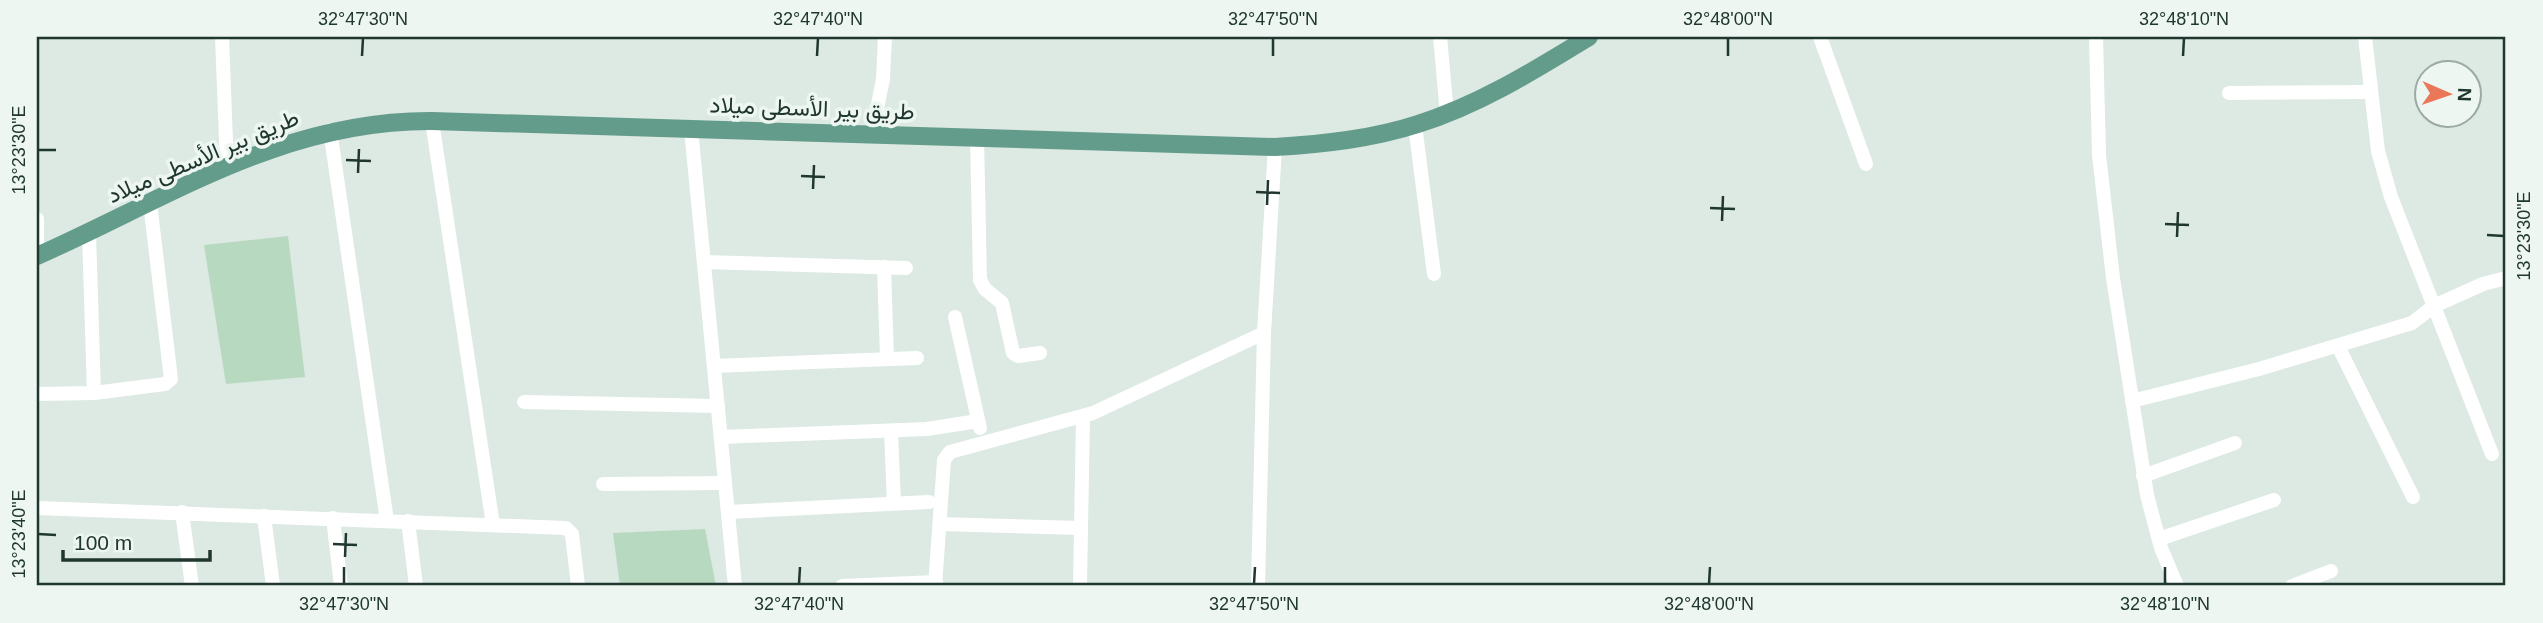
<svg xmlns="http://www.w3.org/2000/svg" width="2543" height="623" viewBox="0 0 2543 623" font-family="Arial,Vazirmatn,sans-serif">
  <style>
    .green { fill: #b7d9bf }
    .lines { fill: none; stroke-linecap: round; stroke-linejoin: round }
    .minor { stroke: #fff; stroke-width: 14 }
    .major { stroke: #649c8b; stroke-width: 18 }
    .ticks { fill: none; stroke: #203730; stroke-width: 2.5 }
    .labels { text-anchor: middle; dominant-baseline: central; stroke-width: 7; stroke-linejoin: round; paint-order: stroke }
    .street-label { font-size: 23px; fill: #203730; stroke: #edf6f1 }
    .neatline { fill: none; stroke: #203730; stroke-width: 2.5 }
    .ticks-label { font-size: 18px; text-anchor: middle; fill: #203730 }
  </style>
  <rect width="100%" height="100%" fill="#dde9e3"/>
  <g class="green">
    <path d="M288 236 305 377 226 384 204 245Z"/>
    <path d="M705 529 716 586H620L613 533Z"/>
  </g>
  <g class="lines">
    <g class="minor">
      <path d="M222 37 227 167"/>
      <path d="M1440 37 1447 114"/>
      <path d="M1820 37 1866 164"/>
      <path d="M2096 37 2099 155 2113 278 2147 495 2161 548 2177 586"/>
      <path d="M2365 37 2378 151 2391 197 2492 454"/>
      <path d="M2229 93 2370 92"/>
      <path d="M432 121 493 525"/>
      <path d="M1415 125 1434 274"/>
      <path d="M691 129 735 586"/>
      <path d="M330 130 387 521"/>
      <path d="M872 134 883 79 885 37"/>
      <path d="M977 137 980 280 985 289 1002 303 1013 353 1018 356 1040 353"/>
      <path d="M37 219V255"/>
      <path d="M89 233 94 393"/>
      <path d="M704 262 906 268"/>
      <path d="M884 267 887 358"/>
      <path d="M955 317 980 428"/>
      <path d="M2338 346 2413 497"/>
      <path d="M714 366 917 358"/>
      <path d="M37 394 94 393 165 384 171 379 150 203"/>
      <path d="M2132 401 2259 369 2412 323 2434 306 2483 284 2506 278"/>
      <path d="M524 402 718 406"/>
      <path d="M891 431 894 503"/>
      <path d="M721 437 927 429 978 421"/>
      <path d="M2143 476 2235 443"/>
      <path d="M603 484 725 483"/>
      <path d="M37 508 566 528 572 534 578 586"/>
      <path d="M182 512 192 586"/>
      <path d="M728 512 929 502"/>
      <path d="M264 516 273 586"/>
      <path d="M333 518 341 586"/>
      <path d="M408 521 416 586"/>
      <path d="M940 524 1081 528"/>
      <path d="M2159 539 2274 500"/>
      <path d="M842 586 936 582"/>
      <path d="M935 586 944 460 950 452 1093 413 1264 333"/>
      <path d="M1080 586 1083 416"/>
      <path d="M1258 586 1264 333 1275 147"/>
      <path d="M2292 586 2331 571"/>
    </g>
    <path class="major" d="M37 256C168 198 283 120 432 121L1275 147C1323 144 1372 139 1418 124 1479 105 1535 70 1589 37"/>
  </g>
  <path class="ticks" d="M362 56 363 38M817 56 818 38M1273 56V38M1728 56V38M2183 56 2184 38M38 150H56M346 160 371 161M358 173 359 149M801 176 825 177M813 189 814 165M1256 192 1280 193M1267 205 1268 180M1710 208 1735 209M1722 221 1723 196M2165 224 2189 225M2487 235 2504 236M2177 237 2178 212M38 534 56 535M333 544 357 545M345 557 346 533M344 584V567M799 584 800 567M1254 584 1255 567M1709 584 1710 567M2165 584V567"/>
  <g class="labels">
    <g class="street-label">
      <text transform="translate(812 108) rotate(2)">طريق بير الأسطى ميلاد</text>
      <text transform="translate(203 156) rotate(-23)">طريق بير الأسطى ميلاد</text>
    </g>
  </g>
  <rect width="2543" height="623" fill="none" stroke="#edf6f1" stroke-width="77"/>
  <g transform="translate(2448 94) rotate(92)"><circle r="33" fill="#edf6f1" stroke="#9baaa4" stroke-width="2"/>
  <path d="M0-5L12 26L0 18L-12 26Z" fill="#eb7759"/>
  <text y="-10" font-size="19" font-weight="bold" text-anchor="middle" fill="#203730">N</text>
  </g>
  <path d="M63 550v10h147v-10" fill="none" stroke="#203730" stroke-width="3.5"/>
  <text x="74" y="550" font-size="21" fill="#203730" stroke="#edf6f1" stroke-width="5" paint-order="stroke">100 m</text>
  <rect x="38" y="38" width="2466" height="546" class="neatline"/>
  <g class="ticks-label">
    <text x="363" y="25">32°47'30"N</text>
    <text x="818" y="25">32°47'40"N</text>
    <text x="1273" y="25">32°47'50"N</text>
    <text x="1728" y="25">32°48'00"N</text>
    <text x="2184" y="25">32°48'10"N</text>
    <text transform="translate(19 150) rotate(-90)" y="6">13°23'30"E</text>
    <text transform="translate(2524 236) rotate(-90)" y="6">13°23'30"E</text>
    <text transform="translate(19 534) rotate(-90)" y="6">13°23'40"E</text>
    <text x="344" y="610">32°47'30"N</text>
    <text x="799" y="610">32°47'40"N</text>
    <text x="1254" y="610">32°47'50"N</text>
    <text x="1709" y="610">32°48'00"N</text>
    <text x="2165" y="610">32°48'10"N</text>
  </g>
</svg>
